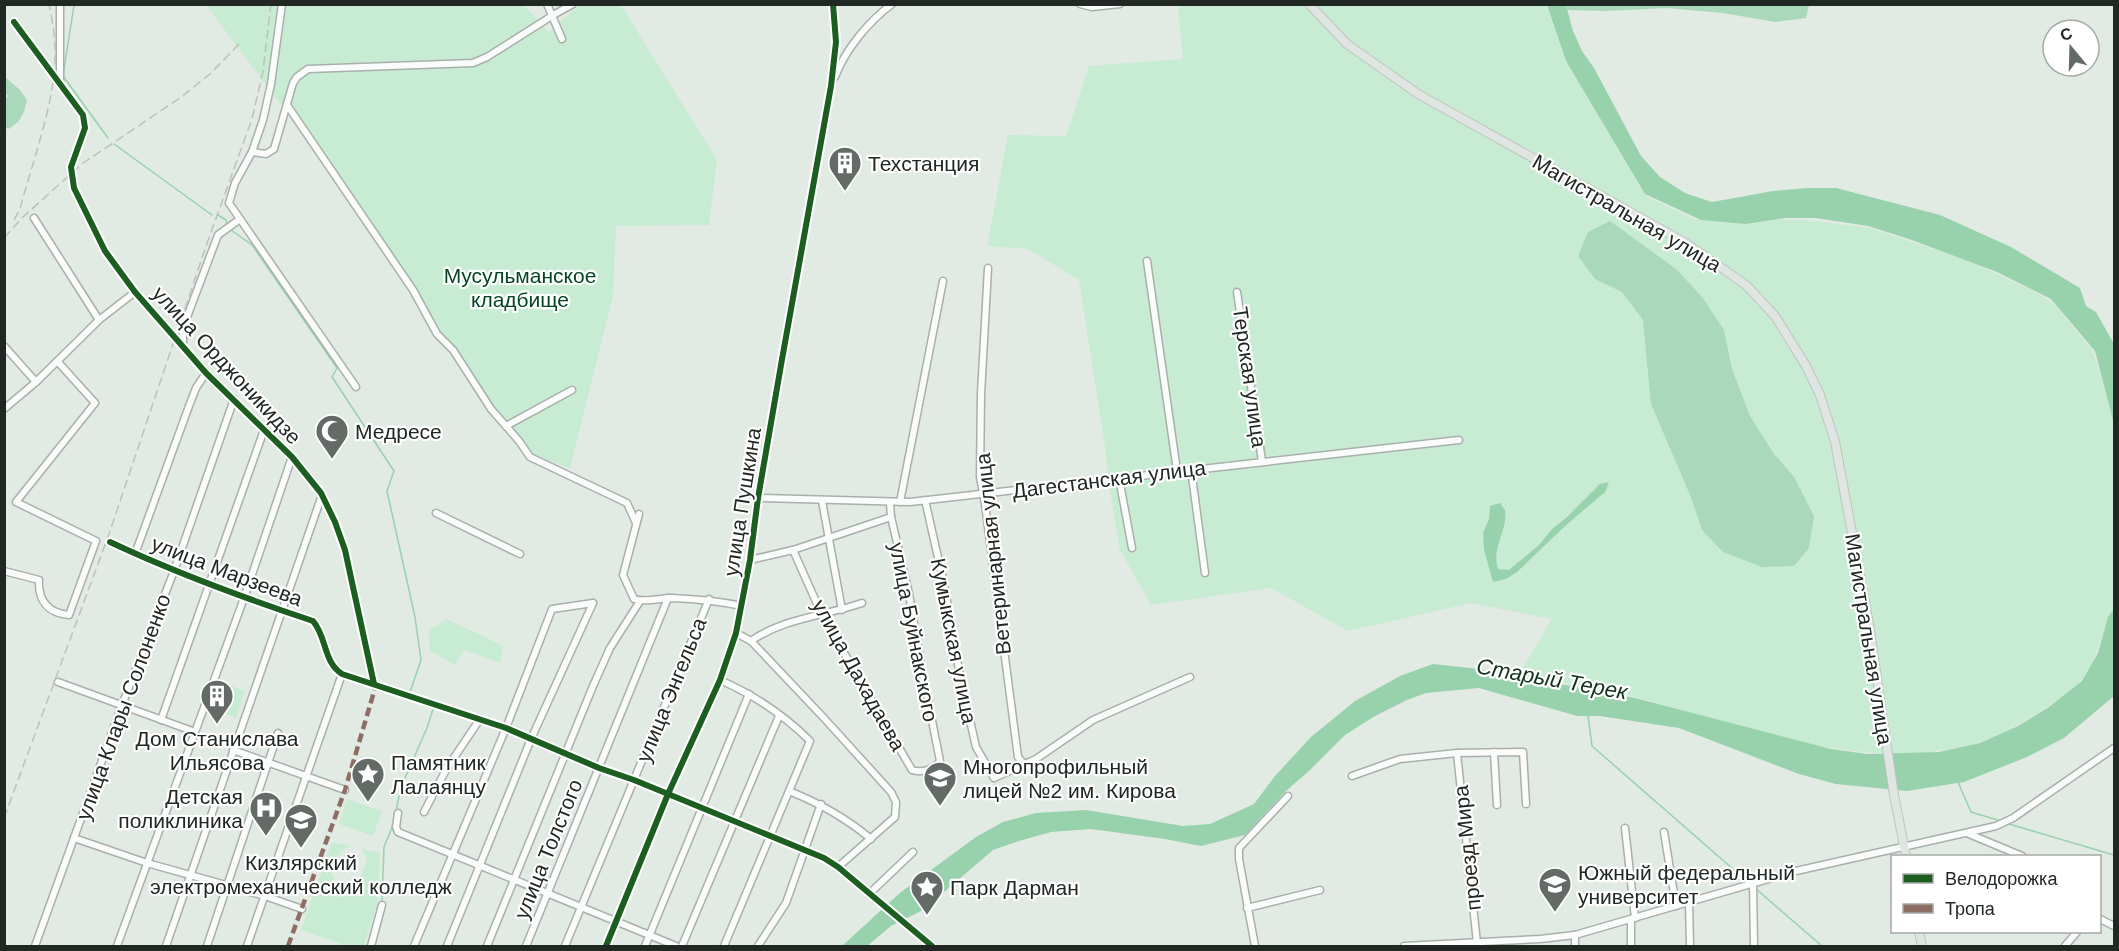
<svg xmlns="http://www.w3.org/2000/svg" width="2119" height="951" viewBox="0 0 2119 951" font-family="Arial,sans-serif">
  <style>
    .green { fill: #c8ebd3 }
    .forest { fill: #a9d8ba }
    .water { fill: #98d2ad }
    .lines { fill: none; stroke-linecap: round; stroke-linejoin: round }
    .stream { stroke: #98d2ad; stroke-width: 1.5 }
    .minor-casing { stroke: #a9b0ab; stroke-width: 9 }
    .major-casing { stroke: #c0c4c0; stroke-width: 10 }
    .minor { stroke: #fafcfb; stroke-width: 6 }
    .major { stroke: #dfe6e1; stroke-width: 8 }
    .rail { stroke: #bec0be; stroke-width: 1.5; stroke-dasharray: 9 4.5; stroke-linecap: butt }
    .quiet { stroke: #8d6e63; stroke-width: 4.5; stroke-dasharray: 9 4.5; stroke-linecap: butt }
    .cycleway-casing { stroke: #fff; stroke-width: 10 }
    .cycleway { stroke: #1b5e20; stroke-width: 6 }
    .labels { text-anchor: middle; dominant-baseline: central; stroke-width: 4.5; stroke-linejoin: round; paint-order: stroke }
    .poi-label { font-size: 21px; fill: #212723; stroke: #fff; text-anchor: start }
    .street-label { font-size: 21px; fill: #212723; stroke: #fff }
    .park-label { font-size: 21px; fill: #044526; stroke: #fff }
    .water-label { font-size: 22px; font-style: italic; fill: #10321f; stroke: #fff }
  </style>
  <rect width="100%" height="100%" fill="#e1eae3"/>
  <g class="green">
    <path d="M206 5H524L549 32 579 5H621L717 160 709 225 616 226 613 296 570 468 522 452 329 169Z"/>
    <path d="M1178 5H1544L1547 6 1565 59 1646 196 1694 219 1748 224 1778 219 1815 221 1870 228 1966 260 2032 290 2054 304 2093 351 2114 422V609C2100 629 2098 665 2080 682 2068 695 2050 705 2036 714 2015 727 1991 741 1966 746 1849 773 1725 719 1612 691 1581 684 1549 681 1518 676L1552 619 1471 603 1348 631 1271 588 1151 605 1120 550 1110 491 1104 440 1079 280 1028 249 987 246 1008 135 1066 136 1089 66 1183 59Z"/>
    <path d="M447 619 503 646 500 663 464 650 455 665 430 651 429 630Z"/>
    <path d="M221 682 245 691 236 718 210 708Z"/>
    <path d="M347 799 382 811 373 836 339 824Z"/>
    <path d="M332 842 351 846 341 851 332 874 335 882 351 888 359 882 367 860 362 849 380 853 377 905 363 946H348L301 930Z"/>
  </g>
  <g class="forest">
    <path d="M1566 5H1809L1806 18 1775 22 1723 13 1667 8 1606 11 1567 10Z"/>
    <path d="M5 77 20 90 27 100C24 114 21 122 8 129L5 126V100L8 96 5 92Z"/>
    <path d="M1610 221 1676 269 1703 298 1724 330 1732 369 1750 416 1774 454 1794 477 1814 516 1809 548 1794 566 1762 567 1723 552 1702 530 1690 495 1651 404 1643 320 1622 292 1595 279 1578 256 1588 232Z"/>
  </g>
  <g class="water">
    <path d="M1547 5H1566L1573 31 1582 51 1594 68 1641 156 1660 177 1685 193 1712 202 1773 191 1808 188H1836L1940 215 2011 247 2080 288 2086 306 2096 312 2114 344V424L2095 351 2051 299 1997 272 1909 239 1868 226 1816 218H1785L1746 224 1701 220 1645 194 1566 61Z"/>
    <path d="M1609 482 1605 492 1564 527 1517 572 1506 579 1493 582 1484 550 1483 533 1489 519 1490 506 1500 503 1505 510C1508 532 1491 546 1498 569L1509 570 1539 545 1552 529 1565 519 1600 484Z"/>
    <path d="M2114 609V696L2064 738 2027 757 1964 782 1907 791 1836 784 1799 774 1679 728 1600 716H1577L1479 688 1426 693 1407 700 1375 716 1345 735 1310 770 1286 791 1245 835 1201 846 1165 839 1091 829 1051 832 1019 841 993 850 923 910 891 926 867 946H842L901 892 976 837 1003 822 1036 813 1086 810 1183 826 1210 824 1254 804 1275 776 1311 737 1355 701 1400 676 1433 664 1479 669 1635 698 1831 749 1867 754 1939 752 1980 743 2018 726 2049 707 2082 681 2098 653 2108 617Z"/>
  </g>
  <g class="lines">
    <g class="stream">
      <path d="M74 5 63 76 108 138"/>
      <path d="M114 144 212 215"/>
      <path d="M218 215 226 220 227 224"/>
      <path d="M231 230 252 245 337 368 332 377 394 471 387 491 415 617 421 660 410 692"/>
      <path d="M1588 716 1592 746 1749 883"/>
      <path d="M1958 782 1971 812 2001 821"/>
      <path d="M396 811 401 787 427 728 434 706"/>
      <path d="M2009 824 2114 855"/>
      <path d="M1755 888 1822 946"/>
      <path d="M382 902 384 847 393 825"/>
    </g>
    <g class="minor-casing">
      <g id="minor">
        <path d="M60 4V82"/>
        <path d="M282 4 271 84 263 120 252 152 235 183 229 203 356 387"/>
        <path d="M547 4 562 39"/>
        <path d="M1080 4 1092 7 1120 4"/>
        <path d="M14 22 83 115 85 128 71 167 74 188 105 251 135 292 206 373 292 457 321 493 335 522 345 550 374 684"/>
        <path d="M835 77C845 50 868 22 892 4"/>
        <path d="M287 105 413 290 437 334 453 350 491 409 519 441 530 457 627 503 636 523"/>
        <path d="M252 152 266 154 274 149 293 83 297 77 308 69 473 63 487 57 555 14 573 4"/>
        <path d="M34 218 99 320"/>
        <path d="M1147 261 1177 471"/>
        <path d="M988 268 981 394 980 477 985 504 1018 757 1024 764"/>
        <path d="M1237 292 1262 461"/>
        <path d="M4 346 36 382"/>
        <path d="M183 346V329L187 317 218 235 240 219"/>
        <path d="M4 409 36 382 99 320 135 292"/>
        <path d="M506 426 572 390"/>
        <path d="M1191 469 1205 573"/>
        <path d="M1119 478 1132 548"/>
        <path d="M758 498 910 502 1459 440"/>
        <path d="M925 500 944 584 960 676 976 747 994 778 1036 759 1093 720 1190 677"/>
        <path d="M822 501 842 610"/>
        <path d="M900 502 943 281"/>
        <path d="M436 513 520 554"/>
        <path d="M639 514 623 575 634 599C646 603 660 598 672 598 696 599 718 601 742 606"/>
        <path d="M110 542C176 573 244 598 313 621 327 637 323 662 342 674L506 728 599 768 634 780 824 858 838 867 932 946"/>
        <path d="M793 550 822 615 912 770C922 773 934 770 940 761L922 670 909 594 891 517 890 503"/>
        <path d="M135 554 189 406 196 388 206 373"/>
        <path d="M750 560 793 550 891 517"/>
        <path d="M4 571 39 580C38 601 48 613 69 615L96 541 16 502 95 403 58 362"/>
        <path d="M736 633 751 641 823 717 891 792 896 802 895 817 838 867"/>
        <path d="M751 641C784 618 824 616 862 603"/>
        <path d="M720 680C754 695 784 715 810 741L724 946"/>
        <path d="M58 682 195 732"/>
        <path d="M161 720 264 430"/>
        <path d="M233 750 345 790"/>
        <path d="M1494 752 1497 805"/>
        <path d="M1457 753 1477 943"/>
        <path d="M1352 776 1400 759 1457 753 1523 752 1526 804"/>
        <path d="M789 791C819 803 846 818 871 839"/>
        <path d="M424 812 447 768 480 719"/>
        <path d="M398 813 396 827 398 832 676 946"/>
        <path d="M1625 828 1635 918"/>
        <path d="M1664 832 1676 906"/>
        <path d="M1969 834 2022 856"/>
        <path d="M74 838 147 863 265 896 302 909"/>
        <path d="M1753 883 1754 946"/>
        <path d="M869 894 913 852"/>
        <path d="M1689 902 1690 946"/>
        <path d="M1247 908 1320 890"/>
        <path d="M2100 919 2114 926"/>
        <path d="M1631 920V946"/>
        <path d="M1575 935V946"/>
        <path d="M35 946 122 705 174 571 234 399"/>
        <path d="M117 946 244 598 292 457"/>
        <path d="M166 946 322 495"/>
        <path d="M207 946 278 733"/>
        <path d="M247 946 342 674"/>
        <path d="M371 946 382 905"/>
        <path d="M414 946 506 728 552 609 593 603"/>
        <path d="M447 946 531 739 593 603"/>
        <path d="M487 946 593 686 610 648 640 601"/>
        <path d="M526 946 668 598"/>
        <path d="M565 946 709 599"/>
        <path d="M606 946 668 794 720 680 736 633 750 560 758 498 781 365 831 86 836 42 833 4"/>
        <path d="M645 946 749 694"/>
        <path d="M682 946 779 716"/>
        <path d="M758 946 786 903 821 804"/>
        <path d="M1255 946 1239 859V848L1288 796"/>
        <path d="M1404 946 1540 939 1575 935 1796 871 1996 826 2013 818 2114 748"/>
        <path d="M2065 946 2077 932"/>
      </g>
    </g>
    <g class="major-casing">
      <g id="major">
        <path d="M1309 4 1347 44 1418 94 1686 243 1746 285 1775 316 1806 366 1820 395 1835 442 1869 624 1894 795 1906 856"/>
        <path d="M1919 932 1922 946"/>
      </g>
    </g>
    <use href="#minor" class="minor"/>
    <use href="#major" class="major"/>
    <g class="rail">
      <path d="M14 220 20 209C32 163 57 97 55 50 55 35 52 19 49 4"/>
      <path d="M4 238 23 217 83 163 180 98 210 74 242 41"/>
      <path d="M4 818 109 534 206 246 252 119 263 71 271 4"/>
    </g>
    <path class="quiet" d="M288 946 345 790 376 685"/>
    <g class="cycleway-casing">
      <g id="cycleway">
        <path d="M14 22 83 115 85 128 71 167 74 188 105 251 135 292 206 373 292 457 321 493 335 522 345 550 374 684"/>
        <path d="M110 542C176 573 244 598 313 621 327 637 323 662 342 674L506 728 599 768 634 780 824 858 838 867 932 946"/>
        <path d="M606 946 668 794 720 680 736 633 750 560 758 498 781 365 831 86 836 42 833 4"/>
      </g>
    </g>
    <use href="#cycleway" class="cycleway"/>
  </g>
  <defs>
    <g id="building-pin" transform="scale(1.725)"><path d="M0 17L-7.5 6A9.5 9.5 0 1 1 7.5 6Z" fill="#646b66" stroke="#fff"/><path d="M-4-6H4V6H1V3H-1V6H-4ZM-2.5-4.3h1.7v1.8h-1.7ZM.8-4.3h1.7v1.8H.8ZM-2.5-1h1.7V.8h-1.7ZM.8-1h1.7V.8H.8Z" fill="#fff"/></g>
    <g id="mosque-pin" transform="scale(1.725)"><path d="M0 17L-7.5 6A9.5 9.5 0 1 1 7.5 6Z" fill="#646b66" stroke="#fff"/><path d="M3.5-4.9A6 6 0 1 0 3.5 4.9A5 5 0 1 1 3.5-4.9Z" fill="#fff"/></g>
    <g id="sight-pin" transform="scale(1.725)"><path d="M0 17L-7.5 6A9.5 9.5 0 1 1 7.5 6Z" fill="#646b66" stroke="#fff"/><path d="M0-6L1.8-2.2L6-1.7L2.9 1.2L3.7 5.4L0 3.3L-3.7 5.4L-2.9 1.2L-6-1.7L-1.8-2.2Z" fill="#fff"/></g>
    <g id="school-pin" transform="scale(1.725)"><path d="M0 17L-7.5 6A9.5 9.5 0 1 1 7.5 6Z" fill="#646b66" stroke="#fff"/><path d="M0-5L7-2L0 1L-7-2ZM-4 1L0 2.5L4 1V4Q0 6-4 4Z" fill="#fff"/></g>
    <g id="hospital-pin" transform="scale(1.725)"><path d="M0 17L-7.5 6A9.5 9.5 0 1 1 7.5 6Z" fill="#646b66" stroke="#fff"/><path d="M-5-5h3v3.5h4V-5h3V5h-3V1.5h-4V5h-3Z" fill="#fff"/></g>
    <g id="university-pin" transform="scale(1.725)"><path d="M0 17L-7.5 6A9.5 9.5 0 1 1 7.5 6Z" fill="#646b66" stroke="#fff"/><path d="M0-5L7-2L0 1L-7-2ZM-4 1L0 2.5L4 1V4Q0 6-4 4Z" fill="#fff"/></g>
  </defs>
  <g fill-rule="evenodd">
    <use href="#building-pin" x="845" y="163"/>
    <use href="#mosque-pin" x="332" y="431"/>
    <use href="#building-pin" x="217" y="696"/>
    <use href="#sight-pin" x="368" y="774"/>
    <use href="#school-pin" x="940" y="778"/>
    <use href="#hospital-pin" x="266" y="808"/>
    <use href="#university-pin" x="301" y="820"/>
    <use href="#university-pin" x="1555" y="884"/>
    <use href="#sight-pin" x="927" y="887"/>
  </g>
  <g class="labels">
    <g class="poi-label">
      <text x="868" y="163">Техстанция</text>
      <text x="355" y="431">Медресе</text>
      <text x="217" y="738" text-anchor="middle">Дом Станислава<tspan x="217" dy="24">Ильясова</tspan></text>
      <text x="391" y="762">Памятник<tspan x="391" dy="24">Лалаянцу</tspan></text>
      <text x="963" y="766">Многопрофильный<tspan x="963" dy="24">лицей №2 им. Кирова</tspan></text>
      <text x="243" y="796" text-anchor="end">Детская<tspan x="243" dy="24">поликлиника</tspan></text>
      <text x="301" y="862" text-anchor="middle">Кизлярский<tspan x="301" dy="24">электромеханический колледж</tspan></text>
      <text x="1578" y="872">Южный федеральный<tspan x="1578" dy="24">университет</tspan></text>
      <text x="950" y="887">Парк Дарман</text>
    </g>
    <g class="street-label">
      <text transform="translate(1627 213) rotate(30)">Магистральная улица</text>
      <text transform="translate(227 365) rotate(47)">улица Орджоникидзе</text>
      <text transform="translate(1250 377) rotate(82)">Терская улица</text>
      <text transform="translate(1109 479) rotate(-7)">Дагестанская улица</text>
      <text transform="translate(742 502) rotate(-81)">улица Пушкина</text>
      <text transform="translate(993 554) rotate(-96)">Ветеринарная улица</text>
      <text transform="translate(227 571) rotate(21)">улица Марзеева</text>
      <text transform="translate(914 632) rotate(79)">улица Буйнакского</text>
      <text transform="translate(1869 639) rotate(81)">Магистральная улица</text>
      <text transform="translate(954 641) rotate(79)">Кумыкская улица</text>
      <text transform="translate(859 675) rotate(61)">улица Дахадаева</text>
      <text transform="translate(671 690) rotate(-68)">улица Энгельса</text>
      <text transform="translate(123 707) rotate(-70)">улица Клары Солоненко</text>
      <text transform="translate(1467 848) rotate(-96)">проезд Мира</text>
      <text transform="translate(548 849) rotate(-68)">улица Толстого</text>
    </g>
    <g class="park-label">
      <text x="520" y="275">Мусульманское<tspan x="520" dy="24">кладбище</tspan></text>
    </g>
    <g class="water-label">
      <text transform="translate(1552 679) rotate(10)">Старый Терек</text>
    </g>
  </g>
  <rect width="2119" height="951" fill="none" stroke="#212723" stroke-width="12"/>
  <rect x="1891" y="855" width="210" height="78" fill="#ffffff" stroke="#a6a9a7" stroke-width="1.5"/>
  <rect x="1903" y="874" width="30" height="9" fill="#1b5e20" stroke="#a6a9a7" stroke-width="1.5"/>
  <text x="1945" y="885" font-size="18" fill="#212723">Велодорожка</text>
  <rect x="1903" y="904" width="30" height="9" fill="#8d6e63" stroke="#a6a9a7" stroke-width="1.5"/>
  <text x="1945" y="915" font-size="18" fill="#212723">Тропа</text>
  <g transform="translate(2071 48) rotate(341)"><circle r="28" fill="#ffffff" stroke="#a6a9a7" stroke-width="1.5"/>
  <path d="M0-4.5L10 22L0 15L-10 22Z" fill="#646b66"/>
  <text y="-9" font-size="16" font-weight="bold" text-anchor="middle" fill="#212723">С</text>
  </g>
</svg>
